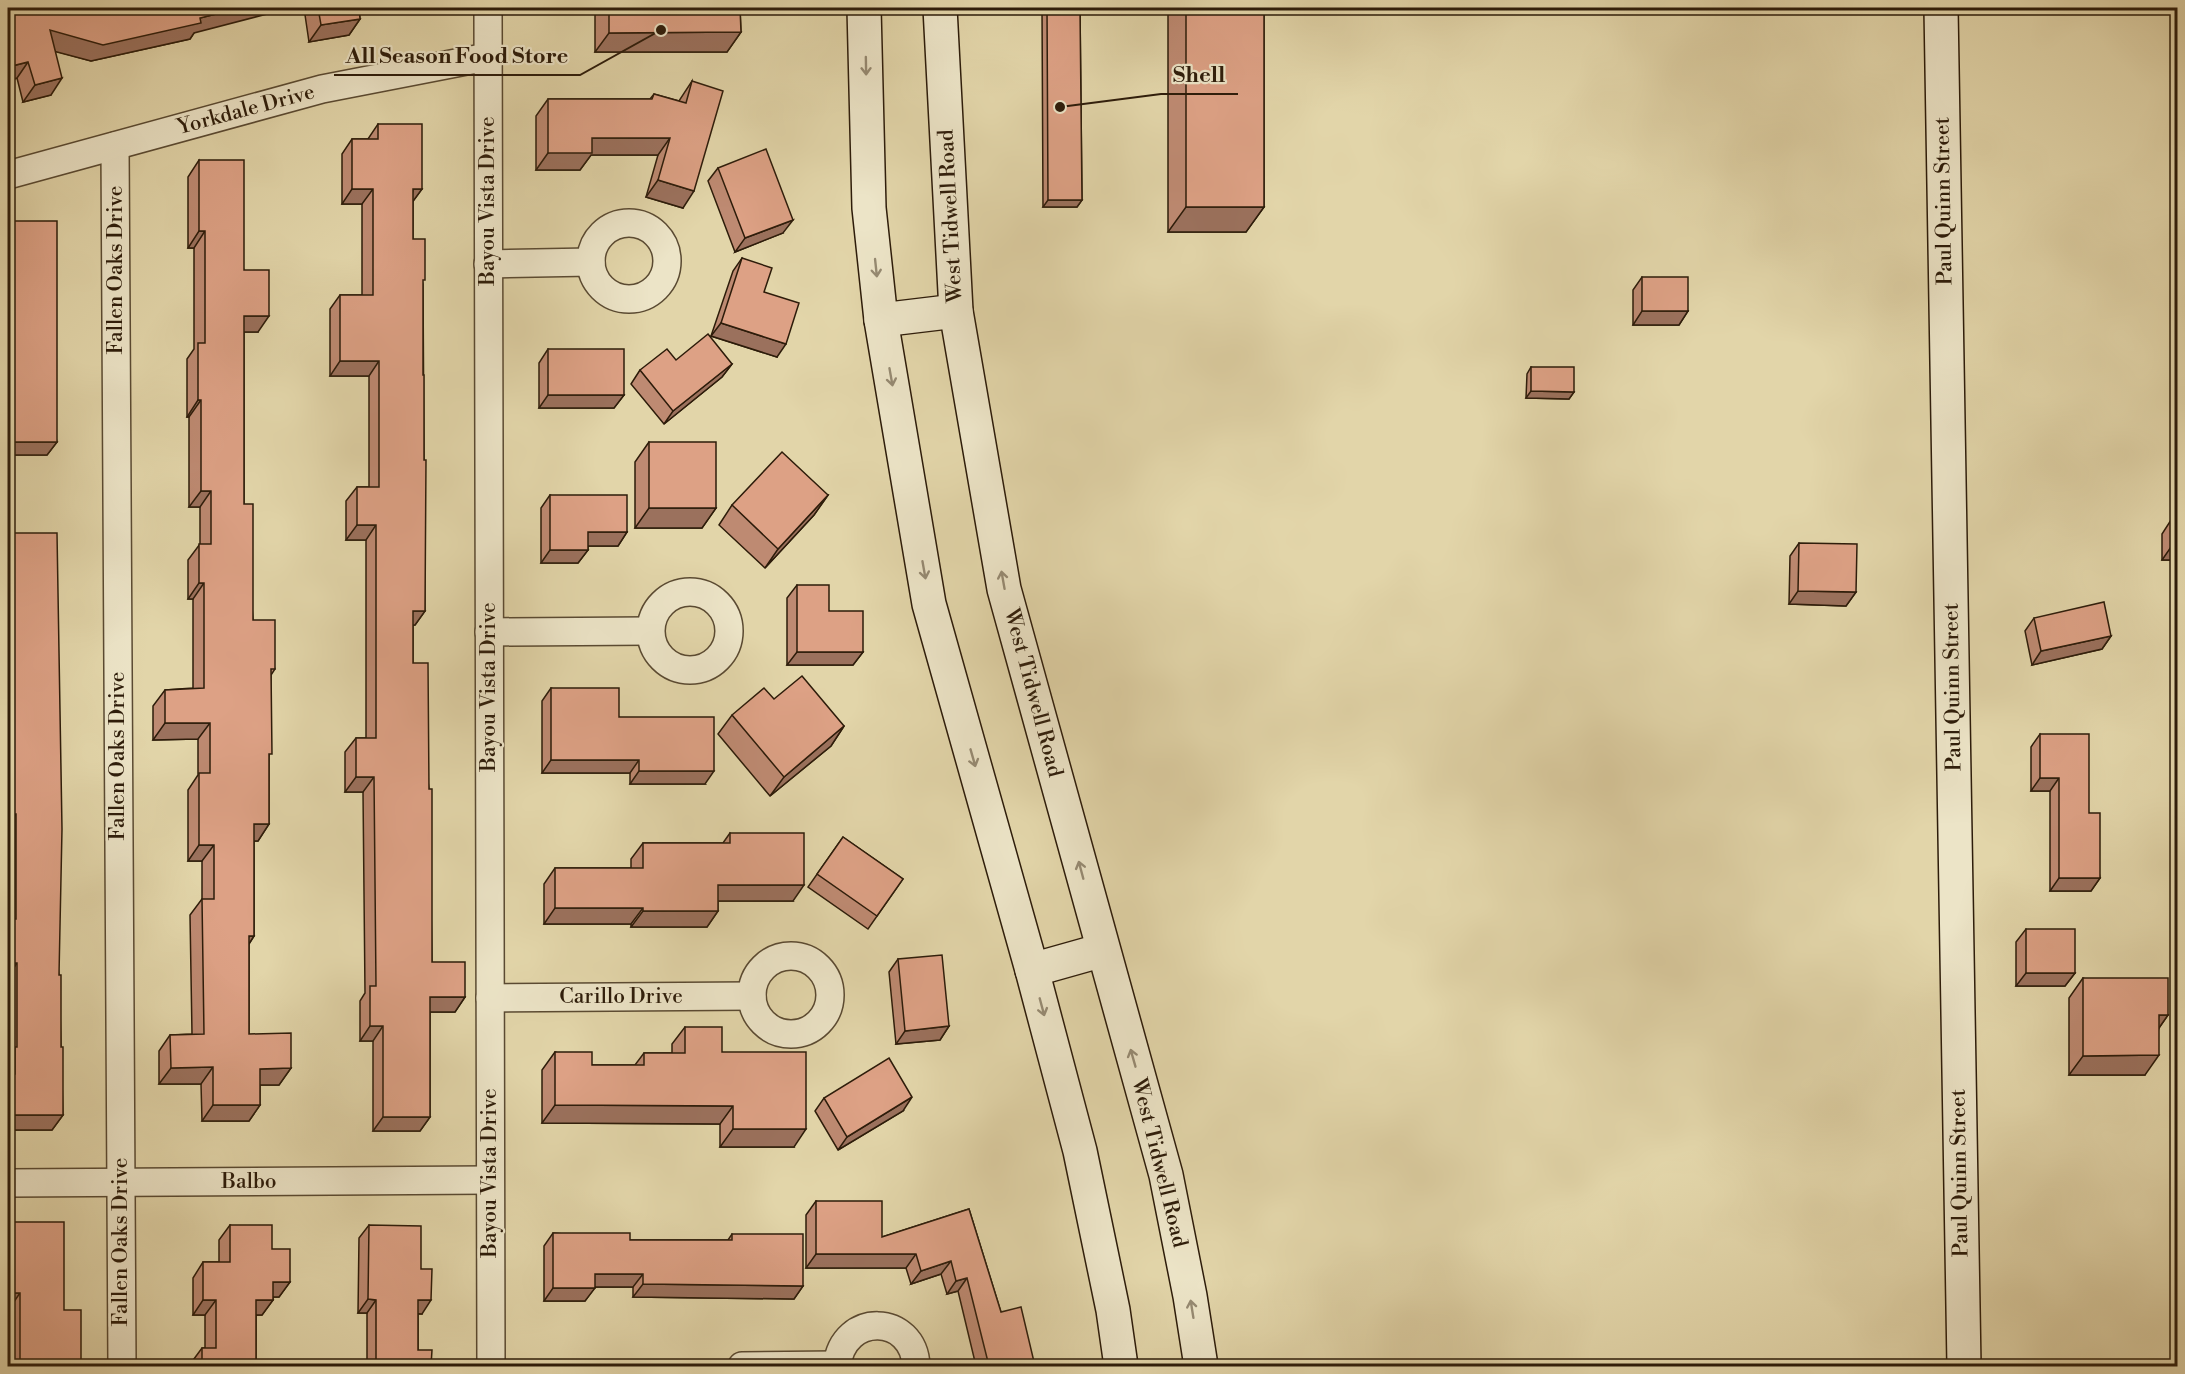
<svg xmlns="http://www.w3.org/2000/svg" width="2185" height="1374" viewBox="0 0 2185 1374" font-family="'Libre Bodoni',serif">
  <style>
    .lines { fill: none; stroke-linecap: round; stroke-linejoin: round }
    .street-casing { stroke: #5a4a32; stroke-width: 30 }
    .secondary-casing { stroke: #2d1c0a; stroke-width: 36 }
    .street { stroke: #ece4c7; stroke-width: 27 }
    .secondary { stroke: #ece4c7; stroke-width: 33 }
    .wall { fill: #be8a72; stroke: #2d1c0a; stroke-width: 1.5 }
    .shaded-wall { fill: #9b715d; stroke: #2d1c0a; stroke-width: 1.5 }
    .building { fill: #dda185; stroke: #2d1c0a; stroke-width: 1.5 }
    .oneway { stroke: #968a72 }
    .labels { text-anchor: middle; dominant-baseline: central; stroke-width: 4.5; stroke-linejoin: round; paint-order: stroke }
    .street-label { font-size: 21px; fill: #2d1c0a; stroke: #ece4c7 }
    .leader { fill: none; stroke: #2d1c0a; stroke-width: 2 }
    .callout-dot { fill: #2d1c0a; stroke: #ece4c7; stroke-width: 2 }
    .callout-label { font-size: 22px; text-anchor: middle; font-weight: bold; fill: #2d1c0a; stroke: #ece4c7; stroke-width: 4.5; stroke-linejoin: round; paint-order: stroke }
  </style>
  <rect width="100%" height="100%" fill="#e2d5a9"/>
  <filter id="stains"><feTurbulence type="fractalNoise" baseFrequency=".00333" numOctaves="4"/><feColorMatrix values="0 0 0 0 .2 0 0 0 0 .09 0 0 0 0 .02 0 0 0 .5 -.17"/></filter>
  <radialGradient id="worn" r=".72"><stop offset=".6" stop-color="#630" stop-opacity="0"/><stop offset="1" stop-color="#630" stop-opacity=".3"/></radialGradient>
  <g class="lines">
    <g class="street-casing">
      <g id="street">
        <path d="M488 8 491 1366"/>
        <path d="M115 146 122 1366"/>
        <path d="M8 175 322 89 487 57"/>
        <circle cx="629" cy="261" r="38"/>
        <path d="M488 264 591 262"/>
        <circle cx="690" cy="631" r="39"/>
        <path d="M489 632 650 631"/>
        <circle cx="791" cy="995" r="39"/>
        <path d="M490 998 752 996"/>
        <path d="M8 1183 490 1180"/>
        <path d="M742 1366 837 1365"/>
        <path d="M837 1366C843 1311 914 1314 916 1366"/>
      </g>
    </g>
    <g class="secondary-casing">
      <g id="secondary">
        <path d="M864 8 869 208 881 320 929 604 1032 970 1080 1151 1113 1310 1121 1366"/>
        <path d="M940 8 956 311 1004 589 1166 1175 1190 1296 1201 1366"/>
        <path d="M1941 8 1964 1366"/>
        <path d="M881 320 956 311"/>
        <path d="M1032 970 1103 950"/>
      </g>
    </g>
    <use href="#street" class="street"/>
    <use href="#secondary" class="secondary"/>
  </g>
  <g class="wall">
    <path d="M8 8 194 33 190 39 91 61 55 51 51 95 23 102 17 78 8 81Z"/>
    <path d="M304 8H359L360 19 349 35 309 42Z"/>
    <path d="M595 8H740L741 32 727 52H595Z"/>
    <path d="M1042 8H1080L1082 200 1077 207H1043Z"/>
    <path d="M1168 8H1264V207L1246 232H1168Z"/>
    <path d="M692 81 683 208 646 197 658 155H591L580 170H536V116L548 99H650L654 94 679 101Z"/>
    <path d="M378 124 422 189 413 201V239L423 284 425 611 415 625H413V663L429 789 432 962 465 997 455 1012H430V1117L420 1131H373V1041H360V1001L365 993 363 792H345V752L356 738H366V540H346V501L357 487H369V376H330V309L340 295H362V204H342V154L352 139H368Z"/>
    <path d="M199 160 244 270 258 332H244V504L253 620 275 669 271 675 269 758V824L258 841H254V936L249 944V1034L291 1068 279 1085H260V1105L249 1121H202L201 1084H159V1051L170 1035 192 1034 190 915 202 899V861H188V790L198 775V739L153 740V706L165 690 193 688V599H188V560L200 544V507H189V417H187V359L194 349V248H188V177Z"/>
    <path d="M718 168 783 233 735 252 708 181Z"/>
    <path d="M8 221 57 442 47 455H8Z"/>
    <path d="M742 258 764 292 777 357 711 336 733 271Z"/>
    <path d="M1642 277 1688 311 1679 325H1633V290Z"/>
    <path d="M548 349 624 395 614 408H539V363Z"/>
    <path d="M676 360 732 364 722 377 664 424 631 384 640 370Z"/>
    <path d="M1531 367 1574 392 1569 399 1526 398 1527 374Z"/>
    <path d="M649 442 716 508 702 528H635V462Z"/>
    <path d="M550 495 627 532 618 546H588V550L578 563H541V508Z"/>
    <path d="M828 495 814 515 765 568 719 525 732 505Z"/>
    <path d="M2171 520 2178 560H2162V534Z"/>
    <path d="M8 533 59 975 63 1115 52 1130H8Z"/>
    <path d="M1799 543 1856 592 1846 606 1789 604 1790 556Z"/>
    <path d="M797 585 829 611 863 652 853 665H787V598Z"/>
    <path d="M2034 618 2111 636 2102 649 2032 665 2025 631Z"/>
    <path d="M551 688 619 717 705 784H630V773H542V701Z"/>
    <path d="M774 699 844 726 831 746 770 796 718 734 732 715Z"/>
    <path d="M2040 734 2089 813 2100 878 2091 891H2050V791H2031V747Z"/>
    <path d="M730 833 793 901H718V911L707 927H631V924H544V884L555 868H631V859L643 843H723Z"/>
    <path d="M843 837 903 879 868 929 808 887Z"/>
    <path d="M2026 929 2075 973 2065 986H2016V942Z"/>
    <path d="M898 959 949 1026 940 1040 896 1044 889 972Z"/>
    <path d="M2083 978 2168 1015 2159 1028 2145 1075H2069V998Z"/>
    <path d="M685 1027 722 1052 794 1147H720V1124L542 1123V1070L555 1052 592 1065H635L644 1053H672V1044Z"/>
    <path d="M824 1098 903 1111 838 1150 815 1111Z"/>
    <path d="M816 1201 882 1237 969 1209 1001 1312 1035 1366H976L958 1291 947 1294 941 1274 911 1284 906 1268H806V1215Z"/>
    <path d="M8 1222 64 1310 81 1366H9V1309H8Z"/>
    <path d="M230 1225 272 1249 290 1282 279 1297H273V1300L262 1315H256V1366H192L191 1363 202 1348H205V1315H193V1278L203 1262H219V1240Z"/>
    <path d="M369 1225 421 1269 422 1314H418V1350L431 1366H367V1313H358L359 1238Z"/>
    <path d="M553 1233 630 1240H728L732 1234 803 1286 794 1299 633 1297V1287H595L585 1301H544V1246Z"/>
  </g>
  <g class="shaded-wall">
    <path d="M240 8H290L194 33 190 39 91 61 38 47 50 30 200 18Z"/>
    <path d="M360 19 349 35 309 42 321 25Z"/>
    <path d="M741 32 727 52H595L609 33Z"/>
    <path d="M28 62 17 78 8 81V67Z"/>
    <path d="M62 78 51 95 23 102 35 85Z"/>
    <path d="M592 138H670L658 155H591L580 170H536L548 153Z"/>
    <path d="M658 180 694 191 683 208 646 197Z"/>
    <path d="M352 189H373L362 204H342Z"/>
    <path d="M413 189H422L411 204Z"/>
    <path d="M1048 200H1082L1077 207H1043Z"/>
    <path d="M1186 207H1264L1246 232H1168Z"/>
    <path d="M793 220 783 233 735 252 745 238Z"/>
    <path d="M199 231H205L194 248H188Z"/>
    <path d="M1642 311H1688L1679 325H1633Z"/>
    <path d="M244 316H269L258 332H232Z"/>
    <path d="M721 323 786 344 777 357 711 336Z"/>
    <path d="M340 361H379L369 376H330Z"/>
    <path d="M732 364 722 377 664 424 673 411Z"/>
    <path d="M1531 391 1574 392 1569 399 1526 398Z"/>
    <path d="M548 395H624L614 408H539Z"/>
    <path d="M198 400H201L189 417H187Z"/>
    <path d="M11 442H57L47 455H8V447Z"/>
    <path d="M201 491H211L200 507H189Z"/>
    <path d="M828 495 814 515 765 568 778 549Z"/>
    <path d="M649 508H716L702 528H635Z"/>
    <path d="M357 525H376L366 540H346Z"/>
    <path d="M588 532H627L618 546H578Z"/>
    <path d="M2171 547H2178V560H2162Z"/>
    <path d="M550 550H588L578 563H541Z"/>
    <path d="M199 583H204L193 599H188Z"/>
    <path d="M1798 591 1856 592 1846 606 1789 604Z"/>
    <path d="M413 611H425L415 625H403Z"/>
    <path d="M2111 636 2102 649 2032 665 2041 651Z"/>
    <path d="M797 652H863L853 665H787Z"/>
    <path d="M165 723H210L198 739 153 740Z"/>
    <path d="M844 726 831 746 770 796 784 777Z"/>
    <path d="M551 760H639L630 773H542Z"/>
    <path d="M639 771H714L705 784H630Z"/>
    <path d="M356 777H374L363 792H345Z"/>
    <path d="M2040 778H2059L2050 791H2031Z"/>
    <path d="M8 814H16L8 827Z"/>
    <path d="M254 824H269L258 841H243Z"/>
    <path d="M199 845H214L202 861H188Z"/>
    <path d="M2059 878H2100L2091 891H2050Z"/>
    <path d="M718 885H804L793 901H707Z"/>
    <path d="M555 908H643L631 924H544Z"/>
    <path d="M643 911H718L707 927H631Z"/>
    <path d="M249 936H254L243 953Z"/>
    <path d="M8 963H17L8 977Z"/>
    <path d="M2026 973H2075L2065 986H2016Z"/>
    <path d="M430 997H465L455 1012H420Z"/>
    <path d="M2159 1015H2168L2154 1035Z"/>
    <path d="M370 1026H383L373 1041H360Z"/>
    <path d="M949 1026 940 1040 896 1044 905 1031Z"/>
    <path d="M2159 1055 2145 1075H2069L2083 1056Z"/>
    <path d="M213 1067 201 1084H159L171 1068Z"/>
    <path d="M291 1068 279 1085H248L260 1069Z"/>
    <path d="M912 1097 903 1111 838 1150 847 1137Z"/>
    <path d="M213 1105H260L249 1121H202Z"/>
    <path d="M555 1105 733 1106 720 1124 542 1123Z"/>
    <path d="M8 1115H63L52 1130H8Z"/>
    <path d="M383 1117H430L420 1131H373Z"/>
    <path d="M733 1129H806L794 1147H720Z"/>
    <path d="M816 1254H916L906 1268H806Z"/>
    <path d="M951 1261 941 1274 911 1284 921 1271Z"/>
    <path d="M595 1274H643L633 1287H585Z"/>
    <path d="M967 1278 958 1291 947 1294 956 1281Z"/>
    <path d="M273 1282H290L279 1297H262Z"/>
    <path d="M643 1284 803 1286 794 1299 633 1297Z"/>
    <path d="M553 1288H595L585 1301H544Z"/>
    <path d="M8 1293H20L9 1309H8Z"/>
    <path d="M368 1299 376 1300 367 1313H358Z"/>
    <path d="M203 1300H216L205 1315H193Z"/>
    <path d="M256 1300H273L262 1315H246Z"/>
    <path d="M418 1300H431L422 1314 409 1313Z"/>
  </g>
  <g class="building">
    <path d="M8 8H240L200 18 201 23 103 45 50 30 62 78 35 85 28 62 8 67Z"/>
    <path d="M318 8H359L360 19 321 25Z"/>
    <path d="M609 8H740L741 32 609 33Z"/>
    <path d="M1047 8H1080L1082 200H1048Z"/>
    <rect x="1186" y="8" width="78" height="199"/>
    <path d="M692 81 723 91 694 191 658 180 670 138H592V153H548V99H652L654 94 686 103Z"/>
    <path d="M378 124H422V189H413V239H425V280H423V375H424V460H426L425 611H413V663H428L429 789H432V962H465V997H430V1117H383V1026H370V986H376L374 777H356V738H376V525H357V487H379V361H340V295H373V189H352V139H378Z"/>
    <path d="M766 149 793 220 745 238 718 168Z"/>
    <path d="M199 160H244V270H269V316H244V504H253V620H275V669H271L272 754H269V824H254V936H249V1034L291 1033V1068L260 1069V1105H213V1067L171 1068 170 1035 204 1034 202 899H214V845H199V773H210V723H165V690L204 688V583H199V544H211V491H201V400H198V343H205V231H199Z"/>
    <path d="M8 221H57V442H11V368H8Z"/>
    <path d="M742 258 772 268 764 292 799 303 786 344 721 323Z"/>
    <rect x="1642" y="277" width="46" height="34"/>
    <path d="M708 334 732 364 673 411 640 370 667 349 676 360Z"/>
    <rect x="548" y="349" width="76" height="46"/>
    <path d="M1531 367H1574V392L1531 391Z"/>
    <rect x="649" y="442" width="67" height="66"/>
    <path d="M782 452 828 495 778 549 732 505Z"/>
    <path d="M550 495H627V532H588V550H550Z"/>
    <rect x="2171" y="520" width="7" height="27"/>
    <path d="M8 533H57L62 829 59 975H61V1047H63V1115H8V1074H15V1047H17V963H8V919H16V814H8Z"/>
    <path d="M1799 543 1857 544 1856 592 1798 591Z"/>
    <path d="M797 585H829V611H863V652H797Z"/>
    <path d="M2104 602 2111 636 2041 651 2034 618Z"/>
    <path d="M802 676 844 726 784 777 732 715 764 688 774 699Z"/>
    <path d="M551 688H619V717H714V771H639V760H551Z"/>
    <path d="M2040 734H2089V813H2100V878H2059V778H2040Z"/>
    <path d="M730 833H804V885H718V911H643V908H555V868H643V843H730Z"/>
    <path d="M843 837 903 879 877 916 817 874Z"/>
    <rect x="2026" y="929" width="49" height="44"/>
    <path d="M942 955 949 1026 905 1031 898 959Z"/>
    <path d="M2083 978H2168V1015H2159V1055L2083 1056Z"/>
    <path d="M685 1027H722V1052H806V1129H733V1106L555 1105V1052H592V1065H644V1053H685Z"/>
    <path d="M889 1058 912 1097 847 1137 824 1098Z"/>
    <path d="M816 1201H882V1237L969 1209 1001 1312 1021 1307 1035 1366H989L967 1278 956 1281 951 1261 921 1271 916 1254H816Z"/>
    <path d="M8 1222H64V1310H81V1366H20V1293H8Z"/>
    <path d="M230 1225H272V1249H290V1282H273V1300H256V1366H202V1348H216V1300H203V1262H230Z"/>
    <path d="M369 1225 421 1226V1269H432L431 1300H418V1350H432L431 1366H376V1300L368 1299Z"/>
    <path d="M553 1233H630V1240H732V1234H803V1286L643 1284V1274H595V1288H553Z"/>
  </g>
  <defs><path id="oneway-shaft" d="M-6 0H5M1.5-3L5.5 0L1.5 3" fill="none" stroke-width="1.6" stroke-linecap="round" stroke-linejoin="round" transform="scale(1.5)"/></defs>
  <g class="oneway">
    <use href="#oneway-shaft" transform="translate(866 66) rotate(89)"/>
    <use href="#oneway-shaft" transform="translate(876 268) rotate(84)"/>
    <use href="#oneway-shaft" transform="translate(891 377) rotate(80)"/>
    <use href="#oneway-shaft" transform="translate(924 570) rotate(80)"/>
    <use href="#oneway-shaft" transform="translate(1003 580) rotate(-100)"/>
    <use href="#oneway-shaft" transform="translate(973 758) rotate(74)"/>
    <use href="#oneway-shaft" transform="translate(1081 870) rotate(-105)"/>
    <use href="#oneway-shaft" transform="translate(1042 1007) rotate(75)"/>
    <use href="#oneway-shaft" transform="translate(1133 1058) rotate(-106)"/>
    <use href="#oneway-shaft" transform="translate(1192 1309) rotate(-99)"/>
  </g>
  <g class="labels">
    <g class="street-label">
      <text transform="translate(246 110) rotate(-15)">Yorkdale Drive</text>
      <text transform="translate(488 201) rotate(-90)">Bayou Vista Drive</text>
      <text transform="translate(1944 201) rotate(-91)">Paul Quinn Street</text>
      <text transform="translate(951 216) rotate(-93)">West Tidwell Road</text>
      <text transform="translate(116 270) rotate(-90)">Fallen Oaks Drive</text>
      <text transform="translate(489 687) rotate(-90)">Bayou Vista Drive</text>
      <text transform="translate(1953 687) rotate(-91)">Paul Quinn Street</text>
      <text transform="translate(1033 693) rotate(75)">West Tidwell Road</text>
      <text transform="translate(118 756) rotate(-90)">Fallen Oaks Drive</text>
      <text x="621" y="997">Carillo Drive</text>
      <text transform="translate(1159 1163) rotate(76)">West Tidwell Road</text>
      <text transform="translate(490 1173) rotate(-90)">Bayou Vista Drive</text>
      <text transform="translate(1960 1173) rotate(-91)">Paul Quinn Street</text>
      <text x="249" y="1182">Balbo</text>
      <text transform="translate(121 1242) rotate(-90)">Fallen Oaks Drive</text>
    </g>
  </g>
  <path class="leader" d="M661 30L580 75H334M1060 107L1161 94H1238"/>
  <g class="callout-dot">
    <circle cx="661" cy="30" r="6"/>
    <circle cx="1060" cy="107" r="6"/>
  </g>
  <g class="callout-label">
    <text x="457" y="63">All Season Food Store</text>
    <text x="1199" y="82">Shell</text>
  </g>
  <rect width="2185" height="1374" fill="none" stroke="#e2d5a9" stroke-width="30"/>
  <rect x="9" y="9" width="2167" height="1356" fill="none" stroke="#2d1c0a" stroke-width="3"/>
  <rect x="15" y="15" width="2155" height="1344" fill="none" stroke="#2d1c0a" stroke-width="1.5"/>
  <rect width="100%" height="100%" filter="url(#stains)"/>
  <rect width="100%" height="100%" fill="url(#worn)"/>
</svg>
